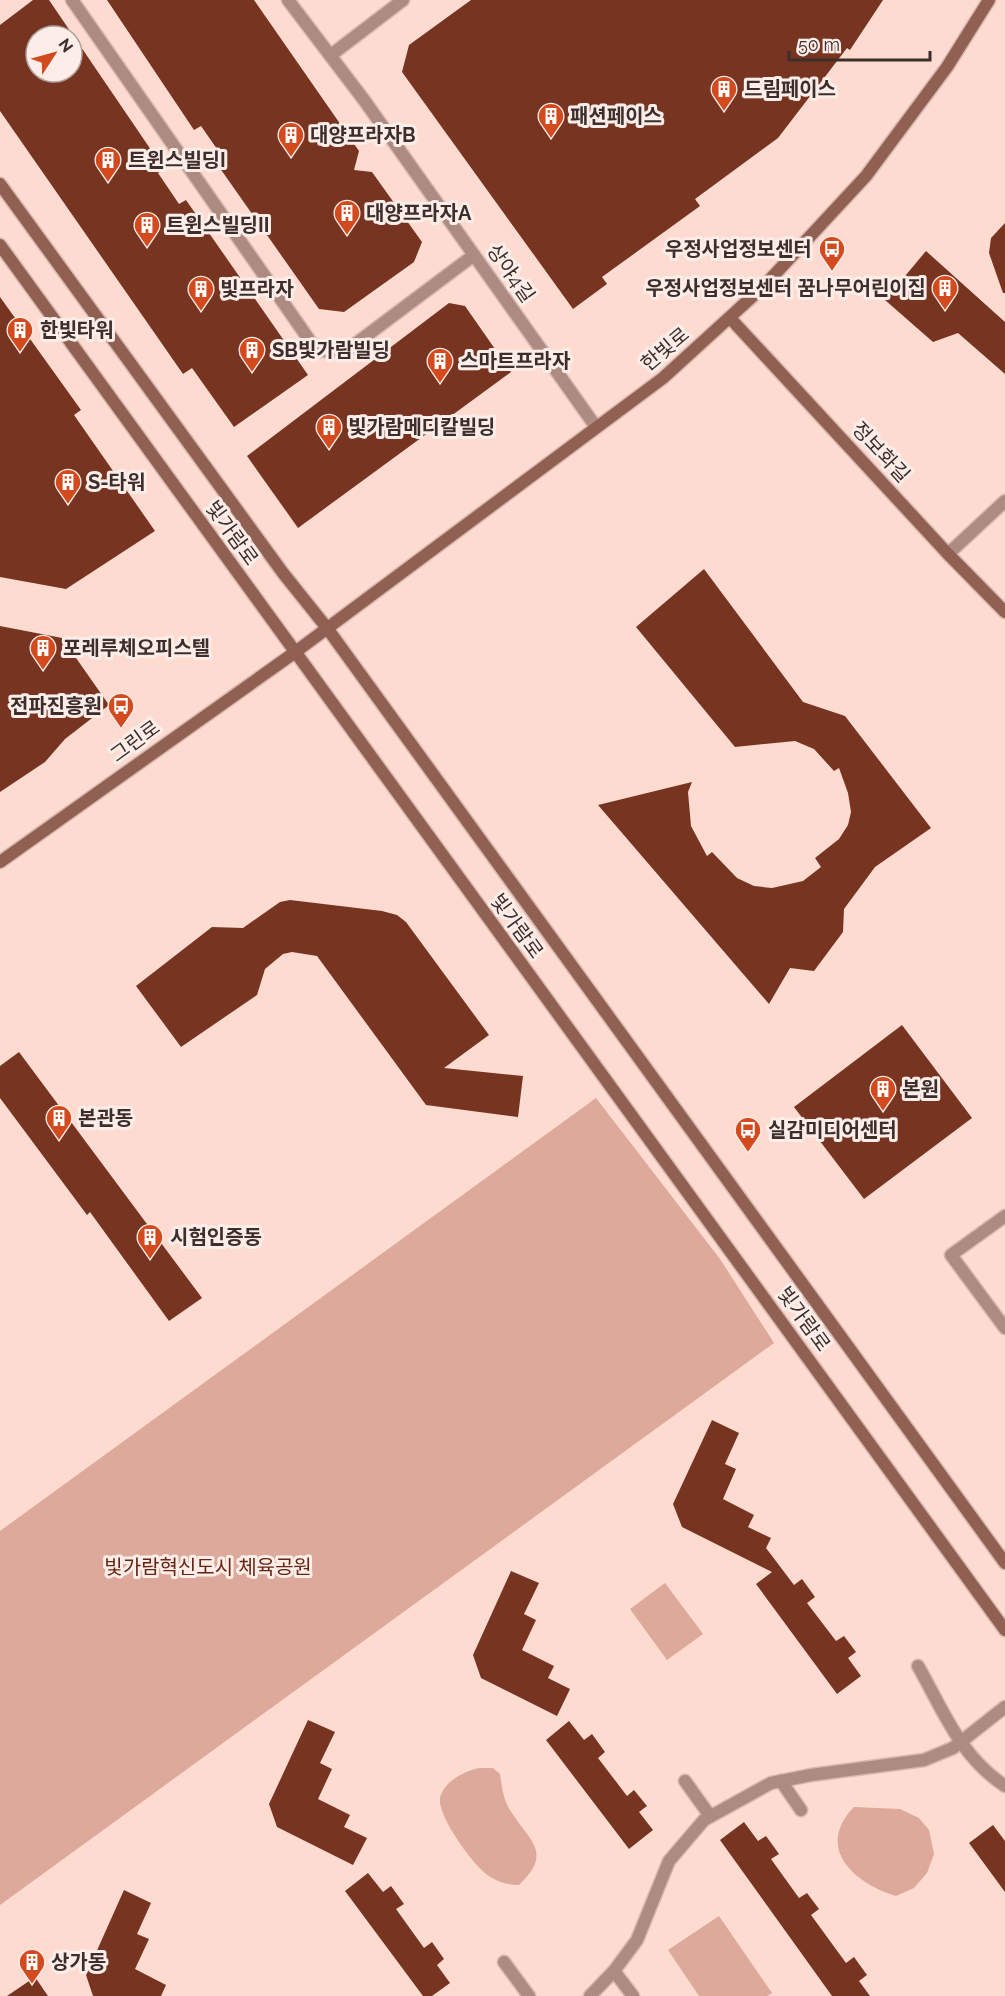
<svg xmlns="http://www.w3.org/2000/svg" width="1005" height="1996" viewBox="0 0 1005 1996" font-family="Raleway,'Noto Sans KR',sans-serif">
  <style>
    .green { fill: #dca99b }
    .building { fill: #763421; fill-rule: evenodd }
    .lines { fill: none; stroke-linecap: round; stroke-linejoin: round }
    .street-casing { stroke: #d7b8af; stroke-width: 15 }
    .secondary-casing { stroke: #d7b8af; stroke-width: 15 }
    .street { stroke: #ad8b81; stroke-width: 12 }
    .secondary { stroke: #906052; stroke-width: 12 }
    .labels { text-anchor: middle; dominant-baseline: central; stroke-width: 6; stroke-linejoin: round; paint-order: stroke }
    .poi-label { font-size: 20px; font-weight: bold; fill: #3c2e2a; stroke: #fcede9; text-anchor: start }
    .street-label { font-size: 20px; fill: #3c2e2a; stroke: #fcede9 }
    .park-label { font-size: 20px; fill: #672410; stroke: #fcede9 }
  </style>
  <rect width="100%" height="100%" fill="#fedbd0"/>
  <g class="green">
    <path d="M596 1098 720 1259 774 1343 0 1905V1531Z"/>
    <path d="M665 1583 703 1634 667 1660 630 1609Z"/>
    <path d="M479 1768H493L500 1774C502 1787 503 1799 510 1810 529 1841 554 1852 519 1885 506 1885 495 1881 485 1873 471 1862 437 1815 440 1798 444 1781 465 1771 479 1768Z"/>
    <path d="M854 1807 900 1809 919 1818 929 1830 934 1854 927 1873 914 1888 896 1896C855 1884 814 1848 854 1807Z"/>
    <path d="M719 1916 772 1993 767 1996H699L668 1950Z"/>
  </g>
  <g class="building">
    <path d="M33 0H49L164 169 158 173 179 204 186 200 308 375 234 427 192 368 183 374 0 111V25ZM36 36H72V72H36Z"/>
    <path d="M107 0H254L359 151 354 170 372 172 422 242 414 262 344 312 319 309 217 164 224 159 201 126 194 130Z"/>
    <path d="M471 0H883L850 50 847 48 778 138 695 199 700 206 602 277 607 284 573 309 402 72 409 45Z"/>
    <path d="M1005 223V293H1003L989 253 991 238Z"/>
    <path d="M926 251 1005 322V374L958 333 933 342 885 300Z"/>
    <path d="M0 297 81 410 74 415 155 531 66 589 0 577Z"/>
    <path d="M449 303 465 306 511 372 298 528 247 456Z"/>
    <path d="M704 569 803 702 845 716 931 828 875 867 844 909 843 932 814 971 790 968 769 1004 598 805 692 782 688 792 691 826 707 856 712 852 737 878 754 886 772 888 803 881 821 867 815 858 839 839 848 825 851 812 848 793 839 768 834 771 814 749 795 741 735 747 636 627Z"/>
    <path d="M0 626 62 638 109 705 65 739 45 762 0 792Z"/>
    <path d="M290 900 382 911 397 915 406 922 489 1035 444 1068 523 1076 518 1117 426 1105 317 956 292 952 283 954 265 969 257 995 181 1047 136 986 212 927 243 928 280 902Z"/>
    <path d="M902 1025 972 1118 864 1199 794 1107Z"/>
    <path d="M19 1052 202 1298 169 1321 90 1212 87 1215 0 1098V1066Z"/>
    <path d="M712 1420 739 1433 725 1464 736 1469 723 1499 754 1515 748 1527 771 1538 766 1548 794 1585 802 1579 815 1597 807 1603 836 1641 844 1636 856 1652 848 1658 861 1676 837 1694 756 1584 772 1572 682 1527 673 1504Z"/>
    <path d="M511 1571 539 1583 524 1614 536 1620 522 1650 554 1666 548 1678 570 1689 557 1716 481 1678 473 1655Z"/>
    <path d="M308 1720 335 1732 320 1763 332 1769 318 1799 350 1815 344 1827 367 1838 353 1865 277 1827 269 1804Z"/>
    <path d="M569 1721 584 1740 592 1734 605 1752 598 1758 627 1796 634 1790 647 1806 639 1812 653 1830 629 1849 546 1740Z"/>
    <path d="M744 1822 758 1841 766 1836 779 1854 771 1859 799 1898 807 1893 819 1909 811 1915 846 1963 854 1957 867 1975 859 1981 870 1996H832L720 1840Z"/>
    <path d="M993 1825 1005 1841V1892L969 1843Z"/>
    <path d="M368 1873 383 1892 391 1886 404 1904 396 1909 424 1948 432 1942 444 1959 437 1965 450 1983 432 1996H423L345 1891Z"/>
    <path d="M124 1890 151 1903 137 1934 149 1939 135 1969 166 1985 161 1996H93L86 1975Z"/>
    <path d="M35 1977 48 1996H7Z"/>
  </g>
  <g class="lines">
    <g class="street-casing">
      <g id="street">
        <path d="M72 0 317 351H346L474 255"/>
        <path d="M288 0 364 100 596 427"/>
        <path d="M331 55 403 0"/>
        <path d="M948 554 1005 501"/>
        <path d="M1005 1216 951 1255 1005 1328"/>
        <path d="M918 1666C944 1712 960 1756 1005 1786"/>
        <path d="M685 1781 710 1816"/>
        <path d="M781 1781 801 1810"/>
        <path d="M504 1962 529 1996"/>
        <path d="M614 1971 633 1996"/>
        <path d="M590 1996 614 1971 637 1940 669 1861 704 1820 771 1783 811 1775 924 1760 953 1748 1005 1707"/>
      </g>
    </g>
    <g class="secondary-casing">
      <g id="secondary">
        <path d="M0 184 283 573 327 628 1005 1563"/>
        <path d="M0 245 1005 1630"/>
        <path d="M730 318 948 554 1005 612"/>
        <path d="M0 862 294 653 663 378 764 286 866 176 947 67 989 0"/>
      </g>
    </g>
    <use href="#street" class="street"/>
    <use href="#secondary" class="secondary"/>
  </g>
  <defs>
    <g id="building-pin" transform="scale(1.35)"><path d="M0 17L-7.5 6A9.5 9.5 0 1 1 7.5 6Z" fill="#d24a1e" stroke="#fcede9"/><path d="M-4-6H4V6H1V3H-1V6H-4ZM-2.5-4.3h1.7v1.8h-1.7ZM.8-4.3h1.7v1.8H.8ZM-2.5-1h1.7V.8h-1.7ZM.8-1h1.7V.8H.8Z" fill="#fff"/></g>
    <g id="bus-pin" transform="scale(1.35)"><path d="M0 17L-7.5 6A9.5 9.5 0 1 1 7.5 6Z" fill="#d24a1e" stroke="#fcede9"/><path d="M-5-6H5V4H4V6H2V4H-2V6H-4V4H-5ZM-3.5-4V0h7V-4ZM-3.5 1.2v1.5H-2V1.2ZM2 1.2v1.5H3.5V1.2Z" fill="#fff"/></g>
  </defs>
  <g fill-rule="evenodd">
    <use href="#building-pin" x="724" y="89"/>
    <use href="#building-pin" x="551" y="116"/>
    <use href="#building-pin" x="291" y="135"/>
    <use href="#building-pin" x="108" y="160"/>
    <use href="#building-pin" x="347" y="213"/>
    <use href="#building-pin" x="147" y="225"/>
    <use href="#bus-pin" x="832" y="249"/>
    <use href="#building-pin" x="945" y="288"/>
    <use href="#building-pin" x="201" y="289"/>
    <use href="#building-pin" x="20" y="330"/>
    <use href="#building-pin" x="252" y="350"/>
    <use href="#building-pin" x="440" y="361"/>
    <use href="#building-pin" x="329" y="427"/>
    <use href="#building-pin" x="68" y="482"/>
    <use href="#building-pin" x="43" y="648"/>
    <use href="#bus-pin" x="121" y="706"/>
    <use href="#building-pin" x="883" y="1089"/>
    <use href="#building-pin" x="59" y="1118"/>
    <use href="#bus-pin" x="748" y="1130"/>
    <use href="#building-pin" x="150" y="1237"/>
    <use href="#building-pin" x="32" y="1962"/>
  </g>
  <g class="labels">
    <g class="poi-label">
      <text x="744" y="89">드림페이스</text>
      <text x="570" y="116">패션페이스</text>
      <text x="310" y="135">대양프라자B</text>
      <text x="128" y="160">트윈스빌딩I</text>
      <text x="366" y="213">대양프라자A</text>
      <text x="166" y="225">트윈스빌딩II</text>
      <text x="812" y="249" text-anchor="end">우정사업정보센터</text>
      <text x="926" y="288" text-anchor="end">우정사업정보센터 꿈나무어린이집</text>
      <text x="220" y="289">빛프라자</text>
      <text x="40" y="330">한빛타워</text>
      <text x="272" y="350">SB빛가람빌딩</text>
      <text x="460" y="361">스마트프라자</text>
      <text x="348" y="427">빛가람메디칼빌딩</text>
      <text x="88" y="482">S-타워</text>
      <text x="63" y="648">포레루체오피스텔</text>
      <text x="102" y="706" text-anchor="end">전파진흥원</text>
      <text x="902" y="1089">본원</text>
      <text x="78" y="1118">본관동</text>
      <text x="768" y="1130">실감미디어센터</text>
      <text x="170" y="1237">시험인증동</text>
      <text x="51" y="1962">상가동</text>
    </g>
    <g class="street-label">
      <text transform="translate(511 273) rotate(55)">상야4길</text>
      <text transform="translate(665 349) rotate(-40)">한빛로</text>
      <text transform="translate(881 452) rotate(47)">정보화길</text>
      <text transform="translate(232 533) rotate(54)">빛가람로</text>
      <text transform="translate(135 741) rotate(-36)">그린로</text>
      <text transform="translate(517 926) rotate(54)">빛가람로</text>
      <text transform="translate(804 1319) rotate(54)">빛가람로</text>
    </g>
    <g class="park-label">
      <text x="208" y="1567">빛가람혁신도시 체육공원</text>
    </g>
  </g>
  <g transform="translate(54 54) rotate(54)"><circle r="28" fill="#fcede9" stroke="#afa19d" stroke-width="1.5"/>
  <path d="M0-4.5L10 22L0 15L-10 22Z" fill="#d24a1e"/>
  <text y="-9" font-size="16" font-weight="bold" text-anchor="middle" fill="#3c2e2a">N</text>
  </g>
  <path d="M789 51v9h141v-9" fill="none" stroke="#3c2e2a" stroke-width="3"/>
  <text x="798" y="51" font-size="18" fill="#3c2e2a" stroke="#fcede9" stroke-width="4.5" paint-order="stroke">50 m</text>
</svg>
